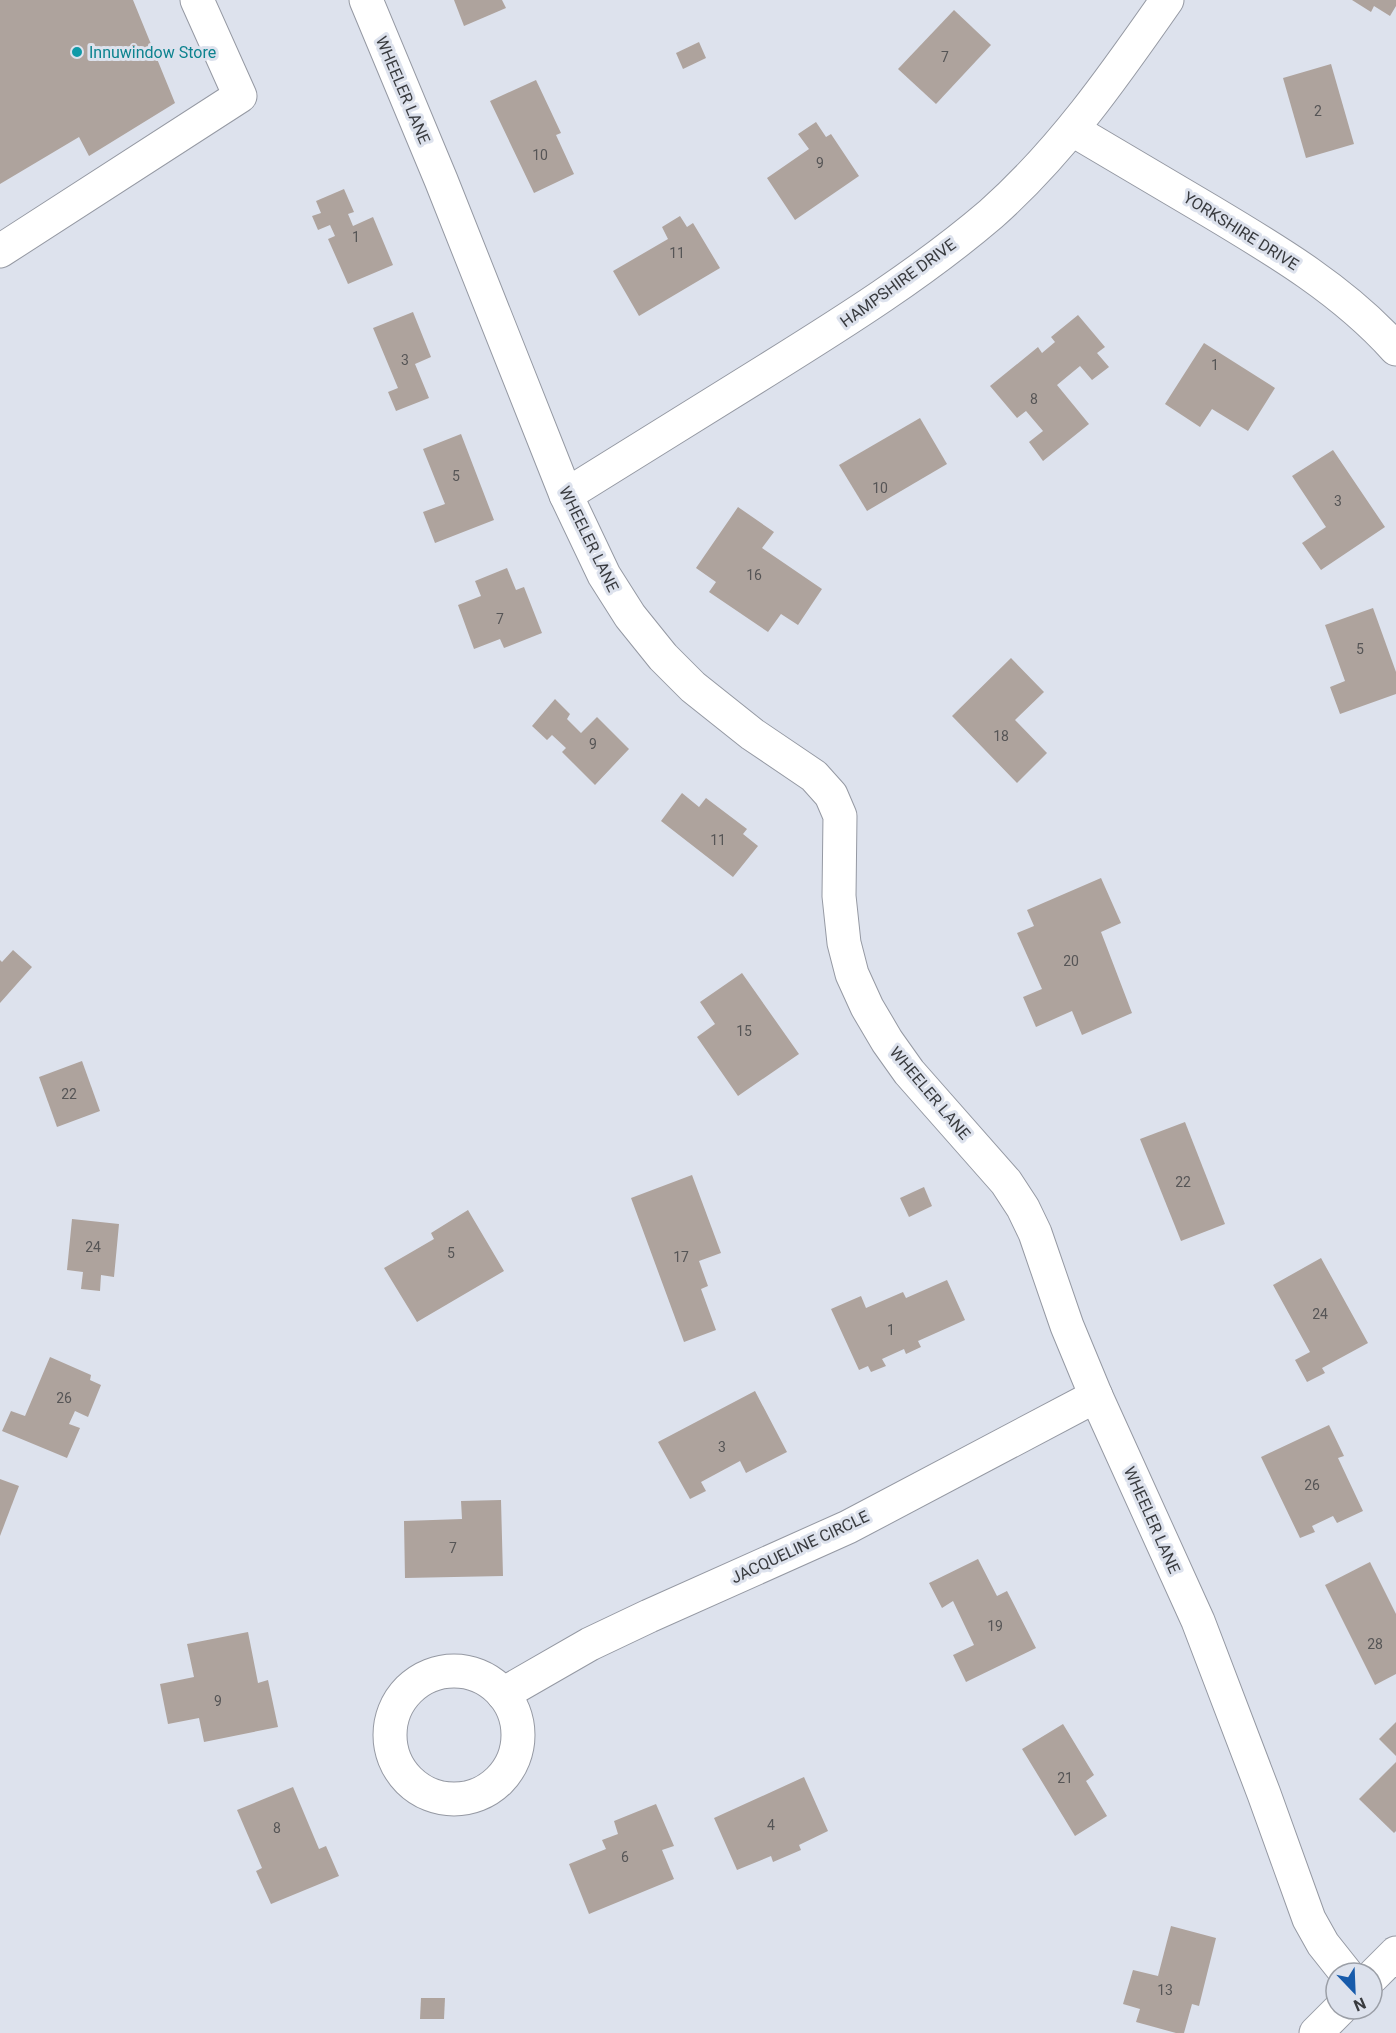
<svg xmlns="http://www.w3.org/2000/svg" width="1396" height="2033" viewBox="0 0 1396 2033" font-family="Roboto,sans-serif">
  <style>
    .building { fill: #aea39d }
    .lines { fill: none; stroke-linecap: round; stroke-linejoin: round }
    .minor-casing { stroke: #9599a3; stroke-width: 35 }
    .minor { stroke: #fff; stroke-width: 33 }
    .culture-dot { fill: #0f9aa8; stroke: #dde2ed; stroke-width: 2 }
    .labels { text-anchor: middle; dominant-baseline: central; stroke-width: 6; stroke-linejoin: round; paint-order: stroke }
    .number-label { font-size: 14px; fill: #565556 }
    .culture-label { font-size: 16px; fill: #0d838f; stroke: #dde2ed; text-anchor: start }
    .street-label { font-size: 16px; fill: #393b3f; stroke: #dde2ed }
  </style>
  <rect width="100%" height="100%" fill="#dde2ed"/>
  <g class="building">
    <path d="M0 0H133L175 103 89 156 79 137 0 184Z"/>
    <path d="M454 0H502L506 8 464 26Z"/>
    <path d="M1352 0H1396V6L1390 16 1374 6 1371 12Z"/>
    <path d="M954 10 991 45 936 104 898 69Z"/>
    <path d="M699 42 706 58 683 69 676 53Z"/>
    <path d="M1331 64 1354 144 1306 158 1283 78Z"/>
    <path d="M536 80 561 133 556 135 574 174 534 193 490 101Z"/>
    <path d="M816 122 826 137 831 134 859 176 795 220 767 178 809 149 798 134Z"/>
    <path d="M344 189 354 212 348 214 353 226 373 217 393 265 348 284 328 239 335 236 330 225 318 230 312 216 321 213 316 201Z"/>
    <path d="M680 216 687 227 693 223 720 268 639 316 613 271 668 239 662 227Z"/>
    <path d="M413 312 431 357 415 364 429 398 396 411 388 392 398 388 373 328Z"/>
    <path d="M1078 315 1105 347 1097 353 1109 367 1092 380 1080 366 1057 385 1089 424 1043 461 1029 442 1043 431 1026 411 1017 418 990 386 1038 347 1042 353 1055 342 1051 337Z"/>
    <path d="M1204 343 1275 388 1248 431 1212 409 1200 427 1165 404Z"/>
    <path d="M920 418 947 464 867 511 839 465Z"/>
    <path d="M461 434 494 520 435 543 423 512 445 504 423 449Z"/>
    <path d="M1333 450 1385 527 1321 570 1302 543 1326 527 1292 476Z"/>
    <path d="M738 507 774 532 762 548 822 589 798 625 781 614 768 632 709 592 716 582 696 568Z"/>
    <path d="M507 568 516 590 524 587 542 633 504 648 500 639 474 649 458 605 481 596 475 581Z"/>
    <path d="M1373 608 1396 672V694L1340 714 1330 687 1345 681 1325 625Z"/>
    <path d="M1011 658 1044 692 1015 720 1047 753 1017 783 952 716Z"/>
    <path d="M555 699 570 714 567 719 581 733 597 717 629 749 595 785 562 752 566 748 552 735 547 740 532 726Z"/>
    <path d="M682 793 699 807 706 798 747 829 743 834 758 846 733 877 661 821Z"/>
    <path d="M1101 878 1121 923 1101 932 1132 1013 1082 1035 1072 1011 1036 1027 1023 997 1042 989 1017 933 1034 926 1027 910Z"/>
    <path d="M13 950 32 967 0 1003V960L2 962Z"/>
    <path d="M742 973 799 1054 738 1096 697 1037 715 1024 700 1002Z"/>
    <path d="M82 1061 100 1111 57 1127 39 1077Z"/>
    <path d="M1185 1122 1225 1224 1181 1241 1140 1139Z"/>
    <path d="M692 1175 721 1253 699 1261 708 1286 701 1289 716 1330 684 1342 631 1198Z"/>
    <path d="M924 1187 932 1206 909 1217 900 1198Z"/>
    <path d="M468 1210 504 1271 417 1322 384 1268 434 1239 431 1233Z"/>
    <path d="M72 1219 119 1224 114 1277 101 1275 100 1291 81 1289 83 1272 67 1270Z"/>
    <path d="M1321 1258 1368 1343 1322 1368 1325 1373 1307 1382 1295 1360 1310 1352 1273 1285Z"/>
    <path d="M947 1280 965 1320 918 1341 921 1347 906 1354 904 1349 882 1359 886 1366 871 1372 868 1366 859 1370 831 1309 861 1296 866 1308 903 1292 906 1298Z"/>
    <path d="M50 1357 91 1375 90 1380 101 1385 88 1417 75 1411 69 1424 80 1428 67 1458 2 1431 11 1411 25 1416Z"/>
    <path d="M755 1391 787 1452 746 1473 740 1461 701 1482 706 1491 690 1499 658 1442Z"/>
    <path d="M1329 1425 1344 1456 1338 1458 1363 1511 1337 1523 1333 1516 1312 1526 1315 1532 1300 1538 1261 1457Z"/>
    <path d="M0 1479 19 1486 0 1536Z"/>
    <path d="M501 1500 503 1576 405 1578 404 1521 462 1519 461 1501Z"/>
    <path d="M978 1559 997 1596 1007 1591 1036 1648 966 1682 953 1655 974 1645 953 1601 942 1608 929 1583Z"/>
    <path d="M1370 1562 1396 1614V1674L1375 1685 1325 1585Z"/>
    <path d="M248 1632 258 1683 268 1680 278 1727 204 1742 199 1718 168 1724 160 1684 194 1677 187 1644Z"/>
    <path d="M1396 1722V1756L1379 1739Z"/>
    <path d="M1063 1724 1094 1775 1086 1781 1107 1816 1075 1836 1022 1749Z"/>
    <path d="M1396 1762V1831L1394 1833 1359 1799Z"/>
    <path d="M804 1777 828 1831 799 1845 801 1850 773 1862 771 1856 737 1870 714 1818Z"/>
    <path d="M293 1787 319 1849 326 1846 339 1876 271 1904 256 1871 262 1868 237 1810Z"/>
    <path d="M656 1804 674 1846 662 1850 674 1879 589 1914 569 1864 606 1849 602 1840 618 1834 614 1821Z"/>
    <path d="M1171 1926 1216 1938 1199 2006 1192 2004 1184 2033H1176L1136 2022 1140 2009 1123 2004 1133 1970 1158 1976Z"/>
    <path d="M421 1998H445L444 2019H420Z"/>
  </g>
  <g class="lines">
    <g class="minor-casing">
      <g id="minor">
        <path d="M366 0 441 180 566 495 604 575 630 616 663 657 693 687 752 734 814 776 831 795 840 816 839 896 844 943 852 974 867 1007 887 1041 909 1072 1006 1182 1023 1208 1035 1233 1067 1326 1096 1396 1198 1621 1264 1794 1309 1919 1323 1944 1346 1973"/>
        <path d="M1073 130C1118 157 1164 184 1210 211 1277 251 1344 291 1396 349"/>
        <path d="M0 251 240 96 197 0"/>
        <path d="M566 495C633 453 700 412 767 370 844 322 922 273 991 214 1061 152 1114 76 1167 0"/>
        <circle cx="454" cy="1735" r="64"/>
        <path d="M503 1694 590 1644 649 1616 848 1527 1096 1396"/>
        <path d="M1372 1977 1396 1953"/>
        <path d="M1316 2033 1340 2009"/>
      </g>
    </g>
    <use href="#minor" class="minor"/>
  </g>
  <circle class="culture-dot" cx="77" cy="52" r="6"/>
  <g class="labels">
    <g class="number-label">
      <text x="945" y="57">7</text>
      <text x="1318" y="111">2</text>
      <text x="540" y="155">10</text>
      <text x="820" y="163">9</text>
      <text x="356" y="237">1</text>
      <text x="677" y="253">11</text>
      <text x="405" y="360">3</text>
      <text x="1215" y="365">1</text>
      <text x="1034" y="399">8</text>
      <text x="456" y="476">5</text>
      <text x="880" y="488">10</text>
      <text x="1338" y="501">3</text>
      <text x="754" y="575">16</text>
      <text x="500" y="619">7</text>
      <text x="1360" y="649">5</text>
      <text x="1001" y="736">18</text>
      <text x="593" y="744">9</text>
      <text x="718" y="840">11</text>
      <text x="1071" y="961">20</text>
      <text x="744" y="1031">15</text>
      <text x="69" y="1094">22</text>
      <text x="1183" y="1182">22</text>
      <text x="93" y="1247">24</text>
      <text x="451" y="1253">5</text>
      <text x="681" y="1257">17</text>
      <text x="1320" y="1314">24</text>
      <text x="891" y="1330">1</text>
      <text x="64" y="1398">26</text>
      <text x="722" y="1447">3</text>
      <text x="1312" y="1485">26</text>
      <text x="453" y="1548">7</text>
      <text x="995" y="1626">19</text>
      <text x="1375" y="1644">28</text>
      <text x="218" y="1701">9</text>
      <text x="1065" y="1778">21</text>
      <text x="771" y="1825">4</text>
      <text x="277" y="1828">8</text>
      <text x="625" y="1857">6</text>
      <text x="1165" y="1990">13</text>
    </g>
    <g class="culture-label">
      <text x="89" y="52">Innuwindow Store</text>
    </g>
    <g class="street-label">
      <text transform="translate(403 90) rotate(67)">WHEELER LANE</text>
      <text transform="translate(1241 231) rotate(32)">YORKSHIRE DRIVE</text>
      <text transform="translate(898 283) rotate(-36)">HAMPSHIRE DRIVE</text>
      <text transform="translate(589 539) rotate(64)">WHEELER LANE</text>
      <text transform="translate(930 1093) rotate(50)">WHEELER LANE</text>
      <text transform="translate(1152 1520) rotate(66)">WHEELER LANE</text>
      <text transform="translate(800 1547) rotate(-25)">JACQUELINE CIRCLE</text>
    </g>
  </g>
  <g transform="translate(1354 1991) rotate(157)"><circle r="28" fill="#dde2ed" stroke="#9b9fa7" stroke-width="1.5"/>
  <path d="M0-4.5L10 22L0 15L-10 22Z" fill="#175bab"/>
  <text y="-9" font-size="16" font-weight="bold" text-anchor="middle" fill="#393b3f">N</text>
  </g>
</svg>
